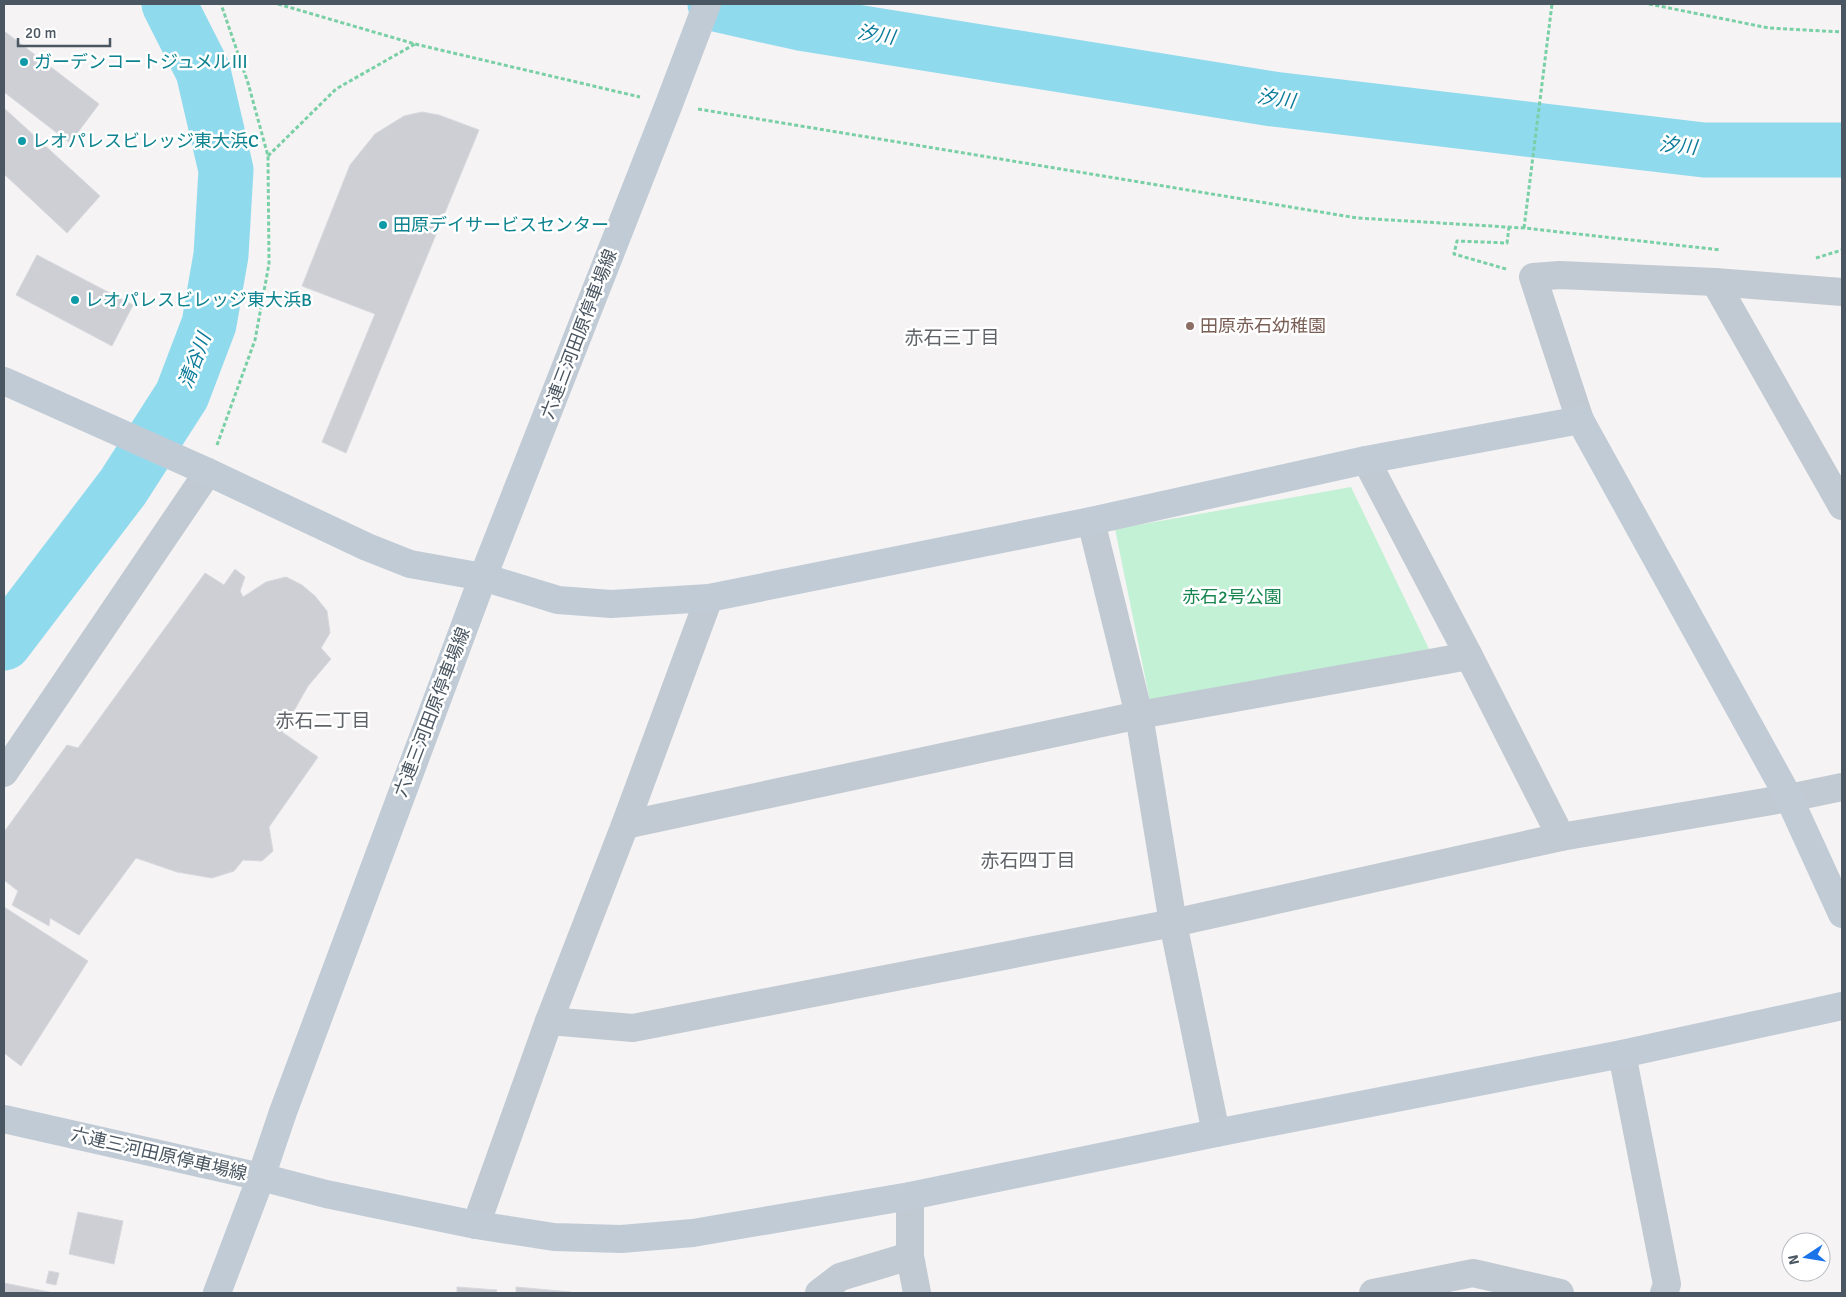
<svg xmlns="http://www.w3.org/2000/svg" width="1846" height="1297" viewBox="0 0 1846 1297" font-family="Signika,'Noto Sans JP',sans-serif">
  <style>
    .green { fill: #c3f1d5 }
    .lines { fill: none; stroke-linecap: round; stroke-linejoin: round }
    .river { stroke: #90daee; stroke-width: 55 }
    .building { fill: #cdcfd5; stroke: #d7d9de }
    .path { stroke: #7ad0a6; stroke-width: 3; stroke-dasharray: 4 2.5; stroke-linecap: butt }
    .street { stroke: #c1cad2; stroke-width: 28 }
    .secondary { stroke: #c1cbd6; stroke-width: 28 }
    .culture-dot { fill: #0f9aa8; stroke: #fff; stroke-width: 2 }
    .education-dot { fill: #8d6e63; stroke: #fff; stroke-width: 2 }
    .labels { text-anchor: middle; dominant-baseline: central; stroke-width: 5; stroke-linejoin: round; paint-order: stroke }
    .culture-label { font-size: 18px; fill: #0d838f; stroke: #fff; text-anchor: start }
    .education-label { font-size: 18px; fill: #785e54; stroke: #fff; text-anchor: start }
    .street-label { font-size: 18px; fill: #4a5661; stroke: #fff }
    .park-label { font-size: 18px; fill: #17864f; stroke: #fff }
    .water-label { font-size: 19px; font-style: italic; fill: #0c7c9b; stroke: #fff }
    .neighbourhood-label { font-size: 19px; fill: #5f6368; stroke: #fff }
  </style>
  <rect width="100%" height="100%" fill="#f5f3f3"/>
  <path class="green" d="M1351 487 1429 649 1150 701 1115 529Z"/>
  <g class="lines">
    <g class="river">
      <path d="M715 4 800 23 1273 99 1704 150H1842"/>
      <path d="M4 643 123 487 182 395 209 324 221 255 226 170 203 71 169 4"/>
    </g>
  </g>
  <g class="building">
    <path d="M4 31 99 104 70 143 4 92Z"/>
    <path d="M4 108 100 196 67 233 4 174Z"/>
    <path d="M422 112 439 115 479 130 346 453 322 442 375 314 302 286 350 165 375 134 404 116Z"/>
    <path d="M37 255 133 305 112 346 16 295Z"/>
    <path d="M235 569 245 577 240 591 243 597 266 582 286 577 302 585 315 596 327 611 330 633 321 648 331 659 308 686 282 732 318 757 269 827 273 851 262 861 243 860 234 871 212 878 177 872 136 858 79 935 50 918 49 926 12 905 18 891 4 880V832L67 745 78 748 205 573 224 585Z"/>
    <path d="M4 907 88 961 21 1066 4 1053Z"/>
    <path d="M78 1212 123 1221 114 1264 69 1254Z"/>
    <path d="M49 1271 59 1273 56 1285 46 1283Z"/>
    <path d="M4 1283 54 1293H4Z"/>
    <path d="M457 1287 497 1290 496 1293H457Z"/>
    <path d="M516 1287 571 1292V1293H516Z"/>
  </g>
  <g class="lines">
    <g class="path">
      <path d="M278 4 415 44 640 97"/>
      <path d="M1649 4 1769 28 1842 32"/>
      <path d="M698 109 1357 218 1524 228 1721 250"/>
      <path d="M268 156 336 89 415 44"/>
      <path d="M1524 228 1552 4"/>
      <path d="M1816 258 1842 250"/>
      <path d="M1506 269 1454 254 1457 241 1507 243 1509 227"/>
      <path d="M217 445 255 340 269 264 268 156 248 83 221 4"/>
    </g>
    <g class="street">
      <path d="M1715 282 1842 506"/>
      <path d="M1580 420 1533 277 1560 275 1715 282 1842 292"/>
      <path d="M1366 460 1469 656 1561 837"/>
      <path d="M1091 521 1139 715 1173 923 1216 1133"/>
      <path d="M4 773 208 472"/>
      <path d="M625 825 1139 715 1469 656"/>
      <path d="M549 1021 633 1028 1173 923 1561 837 1789 798 1842 787"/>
      <path d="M1622 1054 1667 1284 1664 1293"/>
      <path d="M910 1196V1256L917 1293"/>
      <path d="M476 1225 549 1021 625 825 709 598"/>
      <path d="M819 1293 840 1277 910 1256"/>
      <path d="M1373 1293 1473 1273 1560 1293"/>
    </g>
    <g class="secondary">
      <path d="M4 381 208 472 367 547 410 564 483 577 558 600 611 604 709 598 1091 521 1366 460 1580 420 1789 798 1842 914"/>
      <path d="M4 1119 261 1177 326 1194 476 1225 554 1237 621 1239 693 1233 910 1196 1216 1133 1622 1054 1842 1006"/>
      <path d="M217 1293 261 1177 283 1112 483 577 669 104 707 4"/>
    </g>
  </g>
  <g class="culture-dot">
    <circle cx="24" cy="62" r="5"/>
    <circle cx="22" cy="141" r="5"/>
    <circle cx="383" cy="225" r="5"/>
    <circle cx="75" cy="300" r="5"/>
  </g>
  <circle class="education-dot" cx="1190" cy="326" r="5"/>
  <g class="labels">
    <g class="culture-label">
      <text x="34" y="62">ガーデンコートジュメルⅢ</text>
      <text x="32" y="141">レオパレスビレッジ東大浜C</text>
      <text x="393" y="225">田原デイサービスセンター</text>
      <text x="85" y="300">レオパレスビレッジ東大浜B</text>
    </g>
    <g class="education-label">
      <text x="1200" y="326">田原赤石幼稚園</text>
    </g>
    <g class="street-label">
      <text transform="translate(579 334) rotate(-69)">六連三河田原停車場線</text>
      <text transform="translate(432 712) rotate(-69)">六連三河田原停車場線</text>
      <text transform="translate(159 1154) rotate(13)">六連三河田原停車場線</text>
    </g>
    <g class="park-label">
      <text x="1232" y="597">赤石2号公園</text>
    </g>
    <g class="water-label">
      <text transform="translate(876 35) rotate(9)">汐川</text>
      <text transform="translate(1276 99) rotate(8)">汐川</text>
      <text transform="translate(1678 146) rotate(6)">汐川</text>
      <text transform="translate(195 361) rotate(-69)">清谷川</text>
    </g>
    <g class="neighbourhood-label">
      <text x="952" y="338">赤石三丁目</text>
      <text x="323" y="721">赤石二丁目</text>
      <text x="1028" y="861">赤石四丁目</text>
    </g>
  </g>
  <rect width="1846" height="1297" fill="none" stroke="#4a5661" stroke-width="10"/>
  <g transform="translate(1806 1257) rotate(258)"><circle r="24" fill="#ffffff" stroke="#b7bbc0"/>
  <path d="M0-4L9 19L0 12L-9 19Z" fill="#1a73e8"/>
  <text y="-8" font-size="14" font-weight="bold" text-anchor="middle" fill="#4a5661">N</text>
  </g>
  <path d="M18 38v8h92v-8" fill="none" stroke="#4a5661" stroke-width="2.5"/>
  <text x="25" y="38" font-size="15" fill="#4a5661" stroke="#ffffff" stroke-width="4" paint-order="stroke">20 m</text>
</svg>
